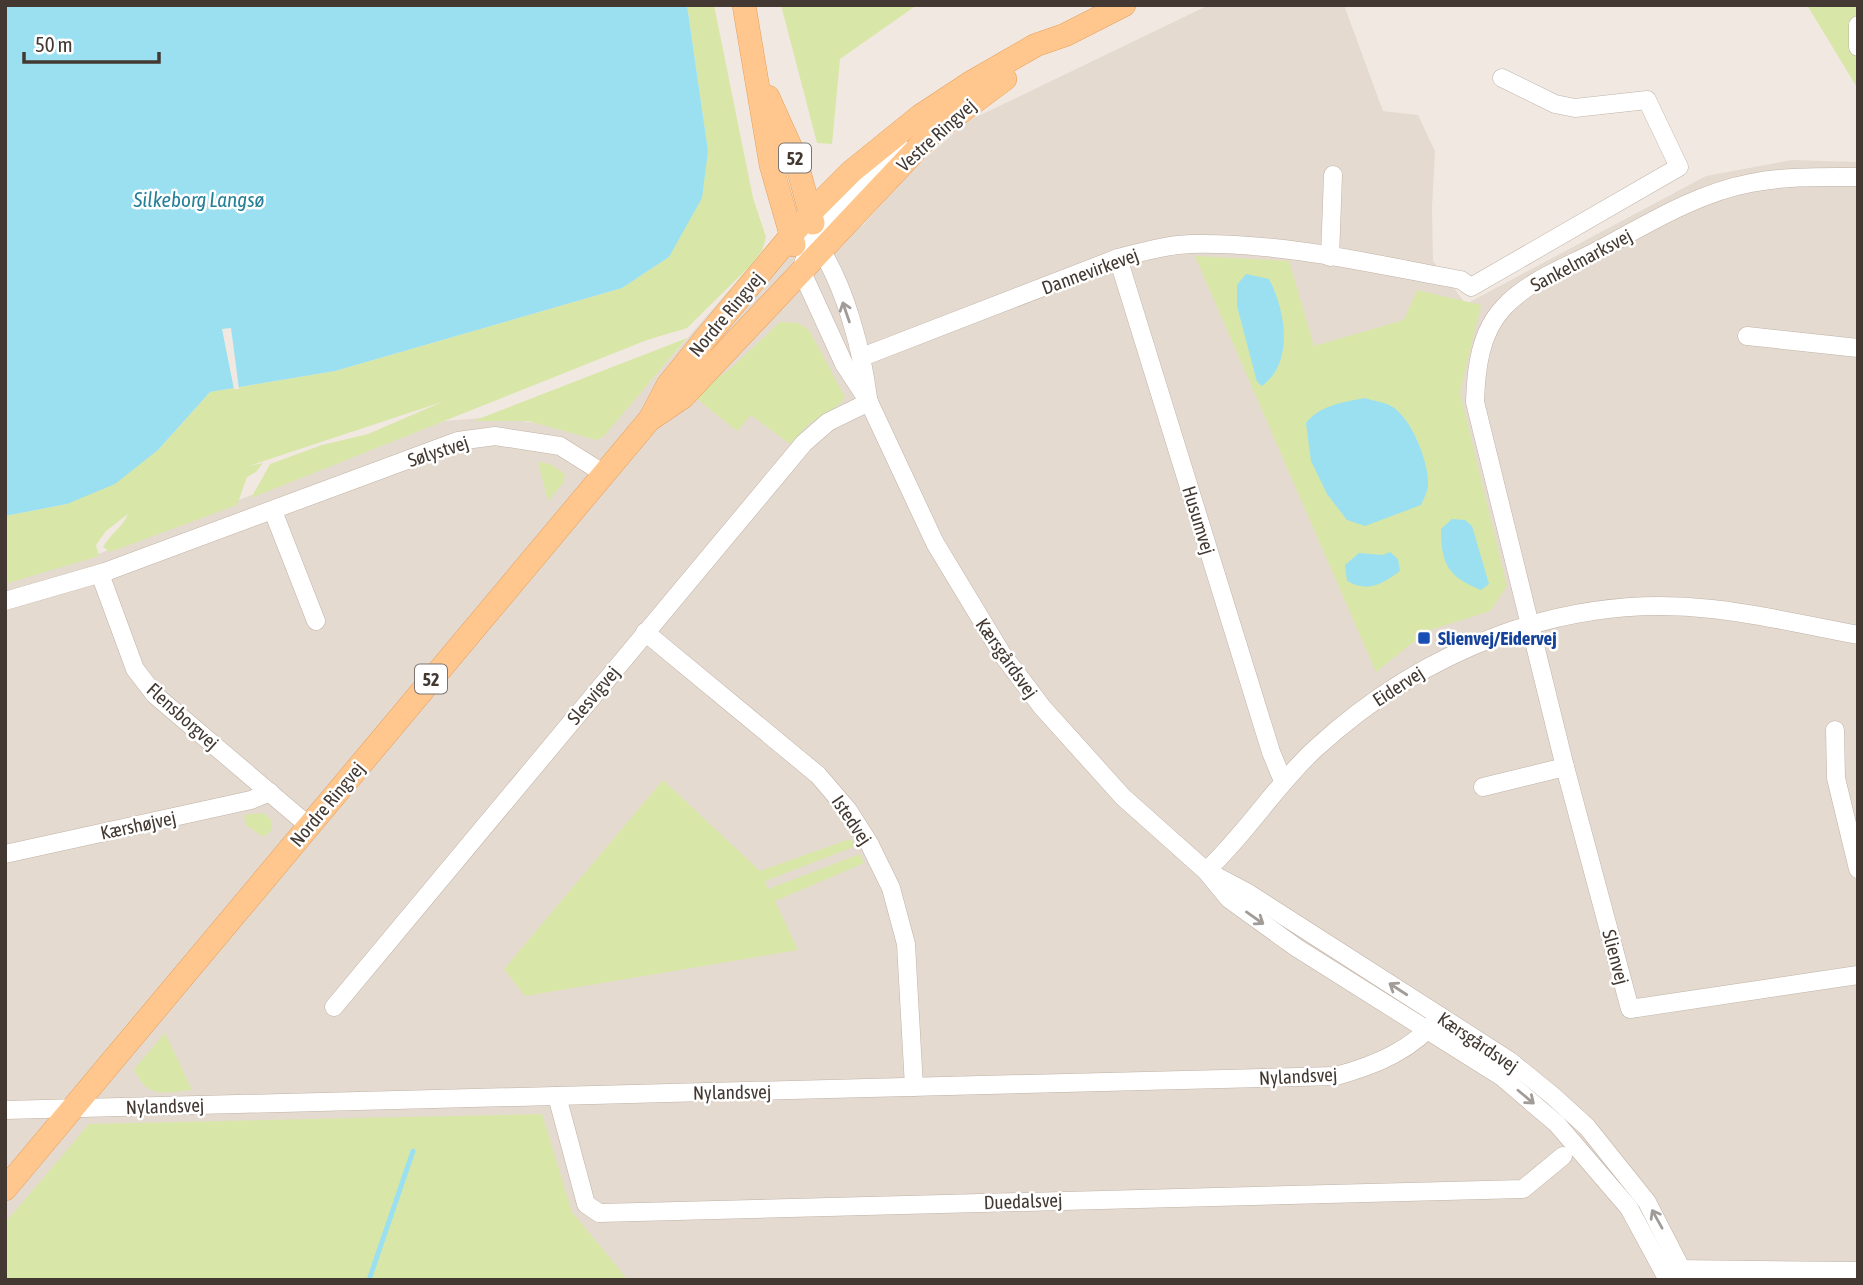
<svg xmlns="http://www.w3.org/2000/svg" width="1863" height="1285" viewBox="0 0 1863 1285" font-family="'Asap Condensed',sans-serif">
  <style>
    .residential { fill: #e5dacf }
    .green { fill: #d8e7a8 }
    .water { fill: #9be0f1 }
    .pier { fill: #f1e9e1 }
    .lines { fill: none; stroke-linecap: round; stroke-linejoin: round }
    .stream { stroke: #9be0f1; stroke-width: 5 }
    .minor-casing { stroke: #c0b2a7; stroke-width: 19 }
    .major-casing { stroke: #e69f5b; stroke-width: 24 }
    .minor { stroke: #fff; stroke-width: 18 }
    .major { stroke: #ffc78d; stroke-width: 23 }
    .oneway { stroke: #a19c98 }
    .transit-dot { fill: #1a4fb4; stroke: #fff; stroke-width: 2.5 }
    .labels { text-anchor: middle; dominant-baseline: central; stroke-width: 5; stroke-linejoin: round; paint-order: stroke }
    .shield { fill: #fff; stroke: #7b7470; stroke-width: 2 }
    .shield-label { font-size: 18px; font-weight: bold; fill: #433932 }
    .street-label { font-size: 19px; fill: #433932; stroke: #fff }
    .transit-label { font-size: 19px; font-weight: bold; fill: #164399; stroke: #fff; text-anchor: start }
    .water-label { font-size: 21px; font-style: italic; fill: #268098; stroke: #fff }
  </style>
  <rect width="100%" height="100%" fill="#f1e9e1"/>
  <path class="residential" d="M1209 5H1344L1383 111 1418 115 1435 151 1432 207 1433 261 1466 304 1706 176 1792 160 1858 162V1280H5V578L101 553 444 421 496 417 541 424 600 439 750 266 863 225 910 172 968 121Z"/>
  <g class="green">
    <path d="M687 5H714L753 198 766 237 762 251 750 266 687 328 647 340 251 498 270 464 322 445 368 434 442 402 249 466 263 463 256 472 247 477 237 505 110 552 103 547C110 534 123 527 128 514L106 531 96 545 99 556 5 584V516L67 504 158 450 210 392 335 371 622 288 669 257 708 152Z"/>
    <path d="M781 5H917L840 59 832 144 817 143Z"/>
    <path d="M1807 5H1858V89Z"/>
    <path d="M1195 256 1289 261 1314 346 1404 320 1417 290 1481 305 1460 392 1507 586 1490 611 1427 631 1376 672Z"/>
    <path d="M780 322 798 323 809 330 845 397 840 404 809 424 790 444 751 415 737 431 697 399 711 382 729 370Z"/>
    <path d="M687 338 604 436 597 440 528 421H473Z"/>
    <path d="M538 462 550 464 565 474 563 483 548 501Z"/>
    <path d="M663 780 760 871 850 839 856 846 765 881 768 889 860 854 864 863 775 901 798 950 525 996 504 969Z"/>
    <path d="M264 813 272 821V830L263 837 246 825 244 815Z"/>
    <path d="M165 1033 192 1090C163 1092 148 1100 134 1069Z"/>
    <path d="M542 1114 572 1212 628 1280H5V1223L89 1124Z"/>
  </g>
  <g class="water">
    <path d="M5 5H687L708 151 702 198 669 257 622 288 335 371 210 392 158 450 115 484 67 504 5 516Z"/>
    <path d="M1246 274 1269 279C1285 309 1295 362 1262 386L1257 382 1237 306V285Z"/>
    <path d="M1365 398C1373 401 1384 402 1391 406 1411 417 1429 462 1428 484 1428 491 1424 498 1421 505L1365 526 1347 520 1327 494 1311 461 1306 423C1320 405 1344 402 1365 398Z"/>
    <path d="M1452 519 1465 520 1472 526 1489 584 1481 590C1448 577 1441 564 1441 529Z"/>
    <path d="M1390 552 1398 559 1400 571C1382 584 1368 593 1347 581L1345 565 1359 553 1383 555Z"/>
  </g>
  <path class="pier" d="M231 328 239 389H234L222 329Z"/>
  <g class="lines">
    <path class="stream" d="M369 1280 413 1151"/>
    <g class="minor-casing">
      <g id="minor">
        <path d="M1858 25V47"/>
        <path d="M899 145 815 230 801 270 844 364 869 402 935 543 1002 654 1042 707 1123 797 1206 871 1229 899 1297 948 1502 1077 1557 1124 1629 1208 1668 1280"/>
        <path d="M1858 177C1822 177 1786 176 1751 183 1696 193 1644 226 1595 252 1564 268 1528 281 1504 307 1480 332 1476 369 1475 402L1565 767 1630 1009 1858 975"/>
        <path d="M821 250C846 290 862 351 868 398"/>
        <path d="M1330 257 1333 175"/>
        <path d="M1118 258 1271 752 1283 781"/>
        <path d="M1747 336 1858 348"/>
        <path d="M862 357 1118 258C1142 252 1166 245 1191 244 1282 242 1373 264 1461 280L1471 287 1679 167 1647 100 1575 108 1555 104 1502 78"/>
        <path d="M273 511 316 621"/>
        <path d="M100 574 135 669 155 695 309 826"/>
        <path d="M5 601 105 572 458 441 495 436 560 446 603 473"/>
        <path d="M645 632 818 775 848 810 869 843 891 888 906 944 914 1087"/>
        <path d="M1835 730 1836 778 1858 869"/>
        <path d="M1483 787 1565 767"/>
        <path d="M5 854 251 800 270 792"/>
        <path d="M1206 871C1246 834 1275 786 1315 749 1423 650 1564 592 1712 609 1760 614 1809 626 1858 635"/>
        <path d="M1212 874 1248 893 1510 1061 1553 1096 1587 1127 1647 1202 1687 1280"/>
        <path d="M334 1007 804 443 828 422 869 402"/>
        <path d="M557 1096 586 1204 599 1213 1523 1189 1563 1156"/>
        <path d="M5 1110 1336 1076C1376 1065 1413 1050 1440 1016"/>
        <path d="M1673 1269 1858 1271"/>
      </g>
    </g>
    <g class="major-casing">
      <g id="major">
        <path d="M744 5 771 165 794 245"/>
        <path d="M768 97 795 157 813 223"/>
        <path d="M652 418 683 397 930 135 1005 79"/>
        <path d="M5 1189 650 419 668 385 705 339 810 213 852 171 920 116 970 83 1036 45 1065 35 1124 5"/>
      </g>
    </g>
    <use href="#minor" class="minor"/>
    <use href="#major" class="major"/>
  </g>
  <defs><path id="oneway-shaft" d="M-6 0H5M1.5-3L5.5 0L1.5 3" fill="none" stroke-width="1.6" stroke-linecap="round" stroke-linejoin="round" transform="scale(1.75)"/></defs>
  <g class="oneway">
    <use href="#oneway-shaft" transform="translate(846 312) rotate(-109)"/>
    <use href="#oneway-shaft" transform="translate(1255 918) rotate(35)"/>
    <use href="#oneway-shaft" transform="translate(1398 989) rotate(-147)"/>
    <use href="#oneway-shaft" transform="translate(1526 1097) rotate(40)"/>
    <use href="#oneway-shaft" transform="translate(1657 1219) rotate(-119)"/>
  </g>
  <rect class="transit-dot" x="1417" y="631" width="14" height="14" rx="3.5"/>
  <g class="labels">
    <g class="shield">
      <rect x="779" y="143.5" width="32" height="29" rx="5"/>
      <rect x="415" y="664.5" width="32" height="29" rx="5"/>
    </g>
    <g class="shield-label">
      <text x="795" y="158">52</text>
      <text x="431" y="679">52</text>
    </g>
    <g class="street-label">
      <text transform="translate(936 135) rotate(-42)">Vestre Ringvej</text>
      <text transform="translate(1581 260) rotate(-28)">Sankelmarksvej</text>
      <text transform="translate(1090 271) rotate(-20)">Dannevirkevej</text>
      <text transform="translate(726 314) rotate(-50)">Nordre Ringvej</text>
      <text transform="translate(438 451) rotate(-18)">Sølystvej</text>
      <text transform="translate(1199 520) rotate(73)">Husumvej</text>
      <text transform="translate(1007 658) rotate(55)">Kærsgårdsvej</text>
      <text transform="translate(1398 686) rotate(-33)">Eidervej</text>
      <text transform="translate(593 695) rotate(-50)">Slesvigvej</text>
      <text transform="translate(183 716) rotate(42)">Flensborgvej</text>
      <text transform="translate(327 804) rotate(-50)">Nordre Ringvej</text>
      <text transform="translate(852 820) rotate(56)">Istedvej</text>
      <text transform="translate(138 825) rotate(-12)">Kærshøjvej</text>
      <text transform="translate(1616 957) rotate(75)">Slienvej</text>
      <text transform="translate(1478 1042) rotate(34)">Kærsgårdsvej</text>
      <text transform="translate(1298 1076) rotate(-3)">Nylandsvej</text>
      <text transform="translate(732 1092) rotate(-1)">Nylandsvej</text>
      <text transform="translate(165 1106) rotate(-2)">Nylandsvej</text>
      <text transform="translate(1023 1201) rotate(-2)">Duedalsvej</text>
    </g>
    <g class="transit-label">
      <text x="1438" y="638">Slienvej/Eidervej</text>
    </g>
    <g class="water-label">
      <text x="199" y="199">Silkeborg Langsø</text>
    </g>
  </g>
  <rect width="1863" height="1285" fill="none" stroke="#433932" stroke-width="14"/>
  <path d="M24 52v10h135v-10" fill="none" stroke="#433932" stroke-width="3.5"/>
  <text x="35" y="52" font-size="21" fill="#433932" stroke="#ffffff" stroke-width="5" paint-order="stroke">50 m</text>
</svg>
